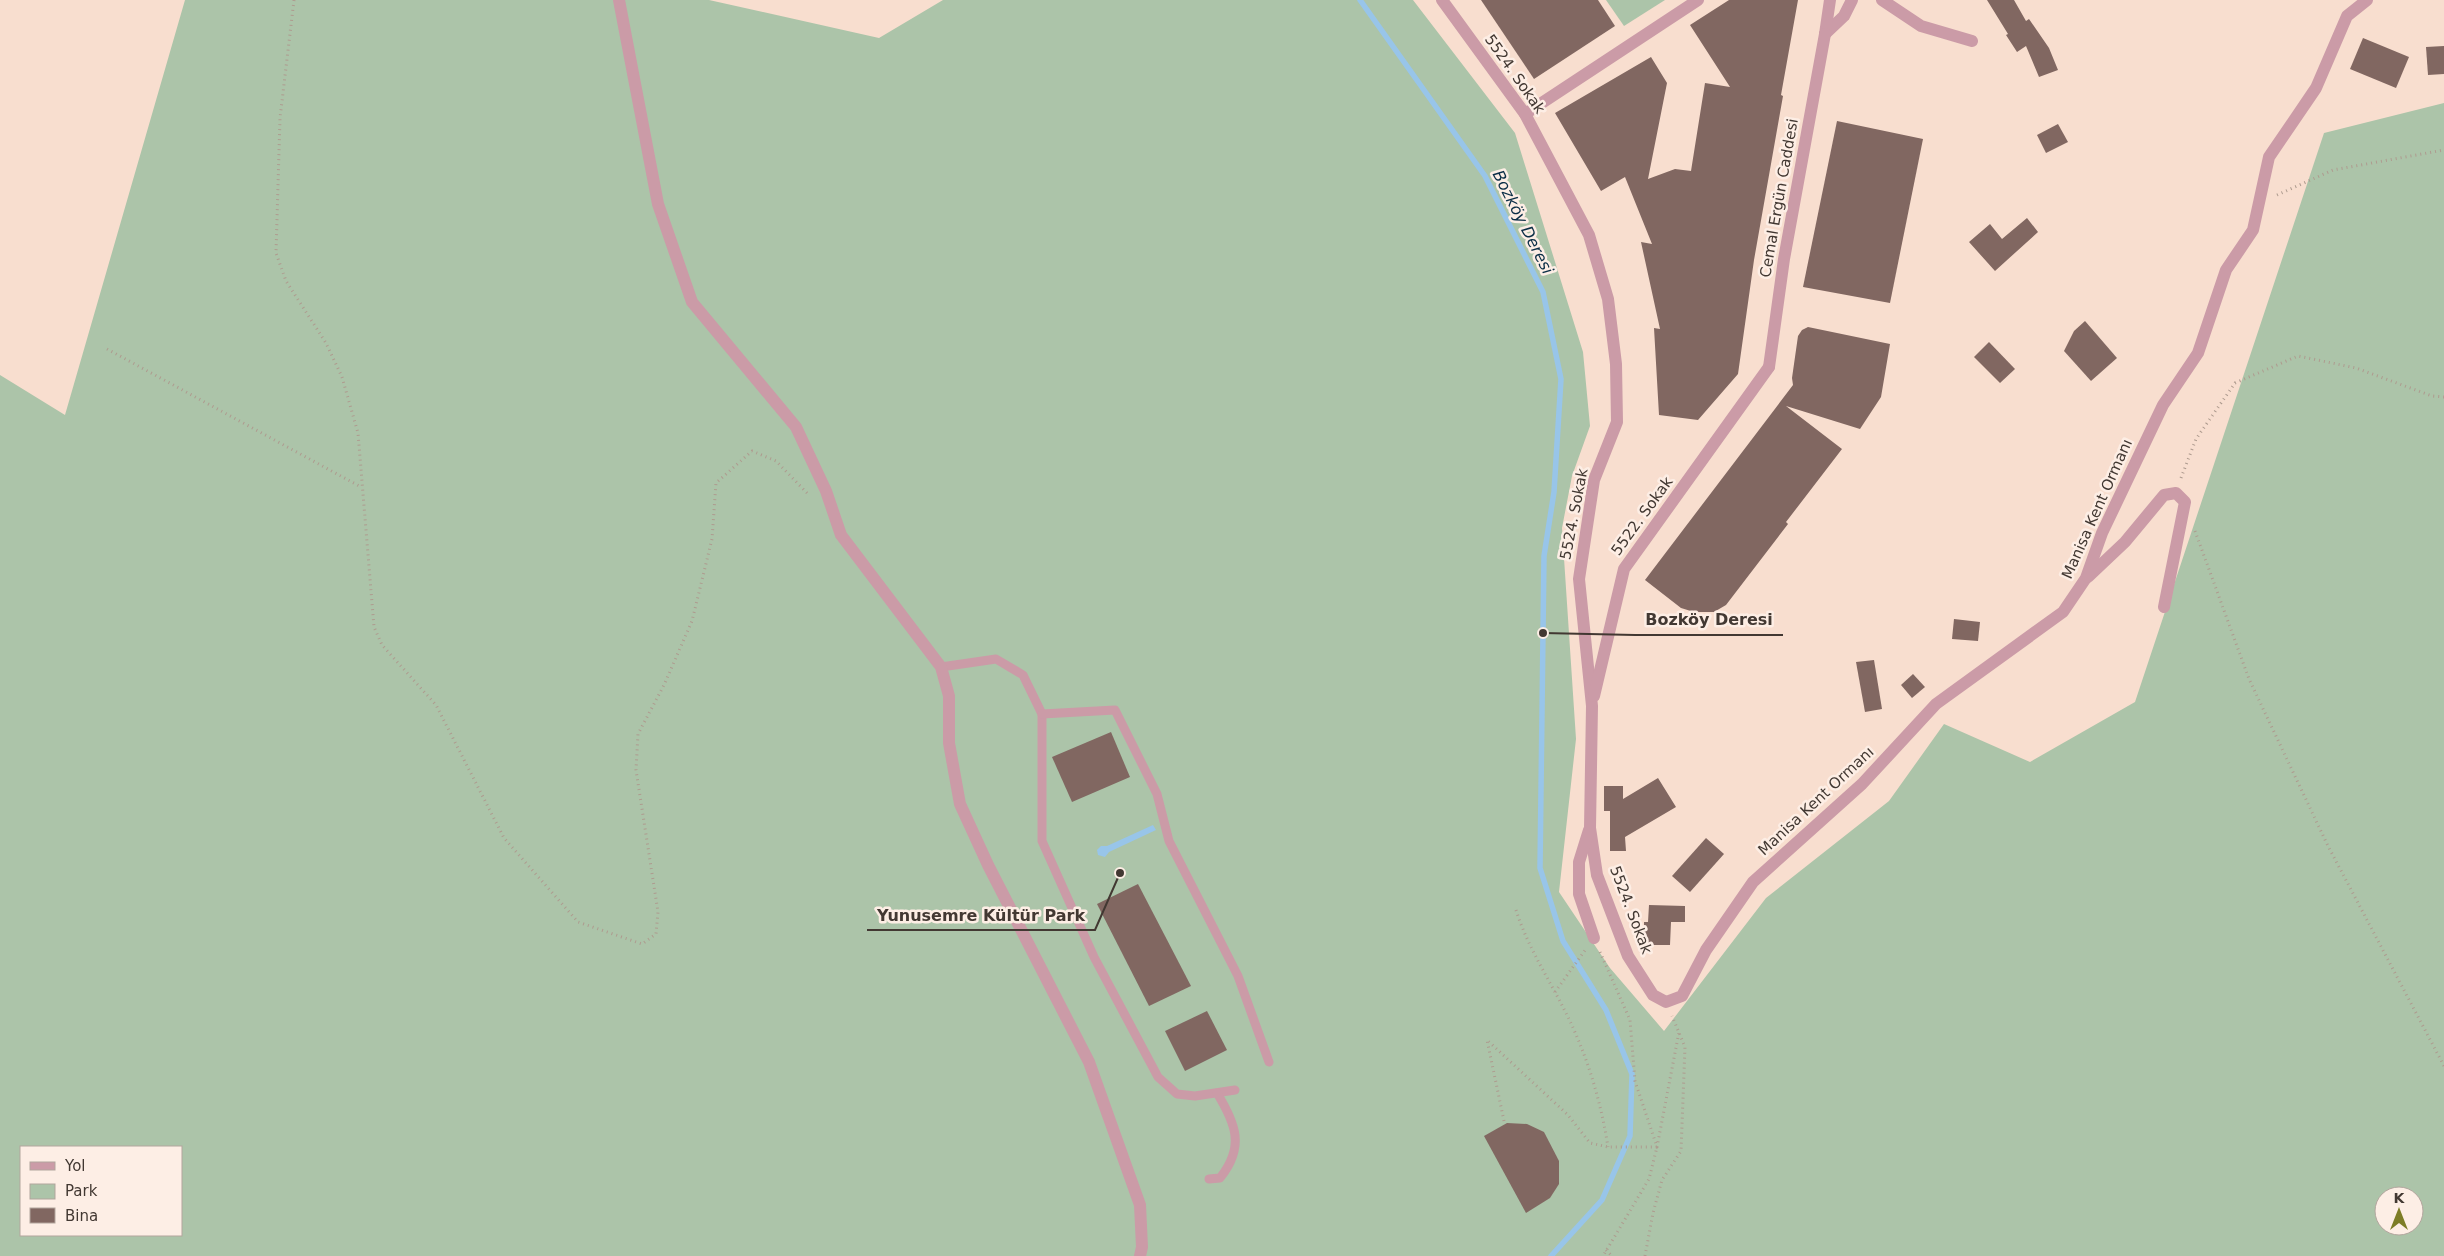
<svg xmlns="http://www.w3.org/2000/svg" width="2444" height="1256" viewBox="0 0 2444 1256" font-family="'DejaVu Sans',sans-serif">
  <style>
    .green { fill: #acc4a9; fill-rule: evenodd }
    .water { fill: #98c5e9 }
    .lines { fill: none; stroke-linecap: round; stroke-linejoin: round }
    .stream { stroke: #98c5e9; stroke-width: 5.5 }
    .building { fill: #816761 }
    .path { stroke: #ae9b8f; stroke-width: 3; stroke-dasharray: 1 4; stroke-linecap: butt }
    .service { stroke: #cb9ba7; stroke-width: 9 }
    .minor { stroke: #cb9ba7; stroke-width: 12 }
    .tertiary { stroke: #cb9ba7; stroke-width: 12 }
    .labels { text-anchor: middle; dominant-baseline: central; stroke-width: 5; stroke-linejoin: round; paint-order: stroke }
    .street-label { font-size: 15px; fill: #423832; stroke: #fdeee5 }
    .water-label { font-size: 16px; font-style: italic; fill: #0a2e46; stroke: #fdeee5 }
    .leader { fill: none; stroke: #423832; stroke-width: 2 }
    .callout-dot { fill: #423832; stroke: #fdeee5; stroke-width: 2 }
    .callout-label { font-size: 16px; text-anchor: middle; font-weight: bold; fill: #423832; stroke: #fdeee5; stroke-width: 5; stroke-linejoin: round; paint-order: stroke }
  </style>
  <rect width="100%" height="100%" fill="#f8decf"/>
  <g class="green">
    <path d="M185 0H709L879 38 943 0H1413L1515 133 1583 352 1590 426 1572 476 1562 528 1576 739 1559 892 1610 968 1664 1031 1766 898 1889 801 1944 724 2030 762 2135 702 2324 133 2444 103V1256H0V375L65 415ZM21 1147H181V1235H21ZM2384 1196H2414V1226H2384Z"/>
    <path d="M1606 0H1665L1624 26Z"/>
  </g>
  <path class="water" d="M1153 825 1156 830 1109 852 1105 857 1098 855 1097 850 1101 846H1107Z"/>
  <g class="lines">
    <path class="stream" d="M1360 0 1485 176 1543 292 1561 379 1554 492 1544 556 1540 868 1563 941 1606 1010 1632 1074 1630 1136 1602 1200 1551 1256"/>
  </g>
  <g class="building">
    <path d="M1481 0H1598L1615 26 1534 79Z"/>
    <path d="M1729 0H1798L1781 95 1783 96 1754 260 1738 374 1698 420 1659 415 1654 328 1660 329 1641 242 1652 244 1625 177 1601 191 1555 113 1651 57 1667 83 1648 179 1675 169 1691 171 1705 83 1730 87 1690 25Z"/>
    <path d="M1987 0H2014L2026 21 2029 19 2049 48 2058 70 2039 77 2026 46 2017 52 2006 35 2008 34Z"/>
    <path d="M2363 38 2409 57 2396 88 2350 69Z"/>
    <path d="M2444 46V74L2428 75 2426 47Z"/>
    <path d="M1837 121 1923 139 1890 303 1803 287Z"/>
    <path d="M2058 124 2068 142 2046 153 2037 135Z"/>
    <path d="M2027 218 2038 232 1995 271 1969 242 1990 224 2002 239Z"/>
    <path d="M2085 321 2117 358 2091 381 2064 351 2074 331Z"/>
    <path d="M1808 327 1890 344 1881 397 1860 429 1786 406 1842 449 1786 522 1788 524 1726 605 1714 612H1694L1681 608 1645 580 1793 385 1792 378 1798 336 1802 330Z"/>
    <path d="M1989 342 2015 369 2000 383 1974 357Z"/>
    <path d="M1954 619 1980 622 1978 641 1952 639Z"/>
    <path d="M1874 660 1882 709 1865 712 1856 662Z"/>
    <path d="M1913 674 1925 687 1912 698 1901 685Z"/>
    <path d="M1111 732 1130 777 1072 802 1052 757Z"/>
    <path d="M1658 778 1676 807 1625 837 1626 851H1610V811H1604V786H1623V799Z"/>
    <path d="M1706 838 1724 854 1690 892 1672 876Z"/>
    <path d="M1138 884 1191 986 1149 1006 1097 904Z"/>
    <path d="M1649 905 1685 906V922H1671L1670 945H1644V922H1648Z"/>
    <path d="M1207 1011 1227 1050 1185 1071 1165 1031Z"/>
    <path d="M1507 1123 1527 1124 1544 1132 1559 1161V1184L1550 1198 1526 1213 1484 1136Z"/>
  </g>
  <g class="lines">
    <g class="path">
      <path d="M294 0 280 118 276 253 286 281 326 343 342 377 358 433 374 627 382 645 436 705 504 838 578 922 642 944 656 934 658 912 636 770 638 734 664 685 692 621 712 539 716 483 752 451 776 461 809 495"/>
      <path d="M2277 195 2333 170 2444 150"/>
      <path d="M107 349 361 487"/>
      <path d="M2181 478 2196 439 2235 383 2298 356 2356 368 2432 396 2444 397"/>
      <path d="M2195 531 2249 679 2328 846 2444 1066"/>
      <path d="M1516 910C1530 955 1559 993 1577 1037 1592 1072 1602 1109 1608 1147"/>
      <path d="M1600 952 1630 1020 1635 1081 1657 1147 1679 1032"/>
      <path d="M1555 992 1586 949"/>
      <path d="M1504 1121 1487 1040 1568 1115 1590 1143 1608 1147H1657L1649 1179 1603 1256"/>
      <path d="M1606 1250 1612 1256"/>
      <path d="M1645 1256 1653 1213 1662 1180 1681 1151 1685 1047 1672 1016"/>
    </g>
    <g class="service">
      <path d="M941 667 996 659 1023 675 1042 714V841L1094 957 1158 1077 1177 1094 1195 1096 1235 1090"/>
      <path d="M1042 714 1115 710 1157 794 1169 841 1238 976 1269 1062"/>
      <path d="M1209 1179 1220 1178C1245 1147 1236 1124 1217 1093"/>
    </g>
    <g class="minor">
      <path d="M619 0 658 204 692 302 796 427 826 491 841 535 941 667 949 696V743L960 804 988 865 1089 1062 1140 1205 1142 1247 1140 1256"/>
      <path d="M1442 0 1525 114 1589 235 1608 299 1616 364 1617 422 1594 480 1579 579 1592 706 1590 828 1597 875 1628 956 1653 995 1666 1002 1682 996 1706 950 1753 882 1862 784 1936 704 2063 612 2086 578 2102 533 2163 405 2198 353 2226 270 2253 230 2269 157 2316 88 2347 16 2367 0"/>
      <path d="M1882 0 1921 26 1972 41"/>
      <path d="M1825 34 1844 16 1852 0"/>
      <path d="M1825 34 1830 0"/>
      <path d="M1525 114 1698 0"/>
      <path d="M2088 577 2125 542 2164 495 2176 493 2185 502 2164 607"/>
      <path d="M1594 696 1624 569 1769 367"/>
      <path d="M1589 830 1579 862V894L1594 938"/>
    </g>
    <path class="tertiary" d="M1769 367 1784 259 1825 34"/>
  </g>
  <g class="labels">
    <g class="street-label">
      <text transform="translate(1515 74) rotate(55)">5524. Sokak</text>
      <text transform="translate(1779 198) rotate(-80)">Cemal Ergün Caddesi</text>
      <text transform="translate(2097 509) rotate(-66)">Manisa Kent Ormanı</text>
      <text transform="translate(1574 514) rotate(-79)">5524. Sokak</text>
      <text transform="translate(1642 516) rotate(-54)">5522. Sokak</text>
      <text transform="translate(1816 801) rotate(-43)">Manisa Kent Ormanı</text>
      <text transform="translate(1631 910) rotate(69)">5524. Sokak</text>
    </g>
    <g class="water-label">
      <text transform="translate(1523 222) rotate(63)">Bozköy Deresi</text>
    </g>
  </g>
  <path class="leader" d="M1543 633L1635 635H1783M1120 873L1095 930H867"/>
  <g class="callout-dot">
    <circle cx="1543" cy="633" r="5"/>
    <circle cx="1120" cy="873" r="5"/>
  </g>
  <g class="callout-label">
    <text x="1709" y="625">Bozköy Deresi</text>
    <text x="981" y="921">Yunusemre Kültür Park</text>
  </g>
  <rect x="20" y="1146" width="162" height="90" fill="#fdeee5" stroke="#b2a59d"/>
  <rect x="30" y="1162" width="25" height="8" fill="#cb9ba7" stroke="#b2a59d"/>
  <text x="65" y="1171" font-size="15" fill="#423832">Yol</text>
  <rect x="30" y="1184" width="25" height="15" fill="#acc4a9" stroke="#b2a59d"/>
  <text x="65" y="1196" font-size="15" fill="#423832">Park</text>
  <rect x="30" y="1208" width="25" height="15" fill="#816761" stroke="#b2a59d"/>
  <text x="65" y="1221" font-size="15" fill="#423832">Bina</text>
  <g transform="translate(2399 1211)"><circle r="24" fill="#fdeee5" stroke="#b2a59d"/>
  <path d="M0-4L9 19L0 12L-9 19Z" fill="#7d7d26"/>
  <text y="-8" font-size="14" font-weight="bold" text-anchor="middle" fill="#423832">K</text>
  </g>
</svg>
